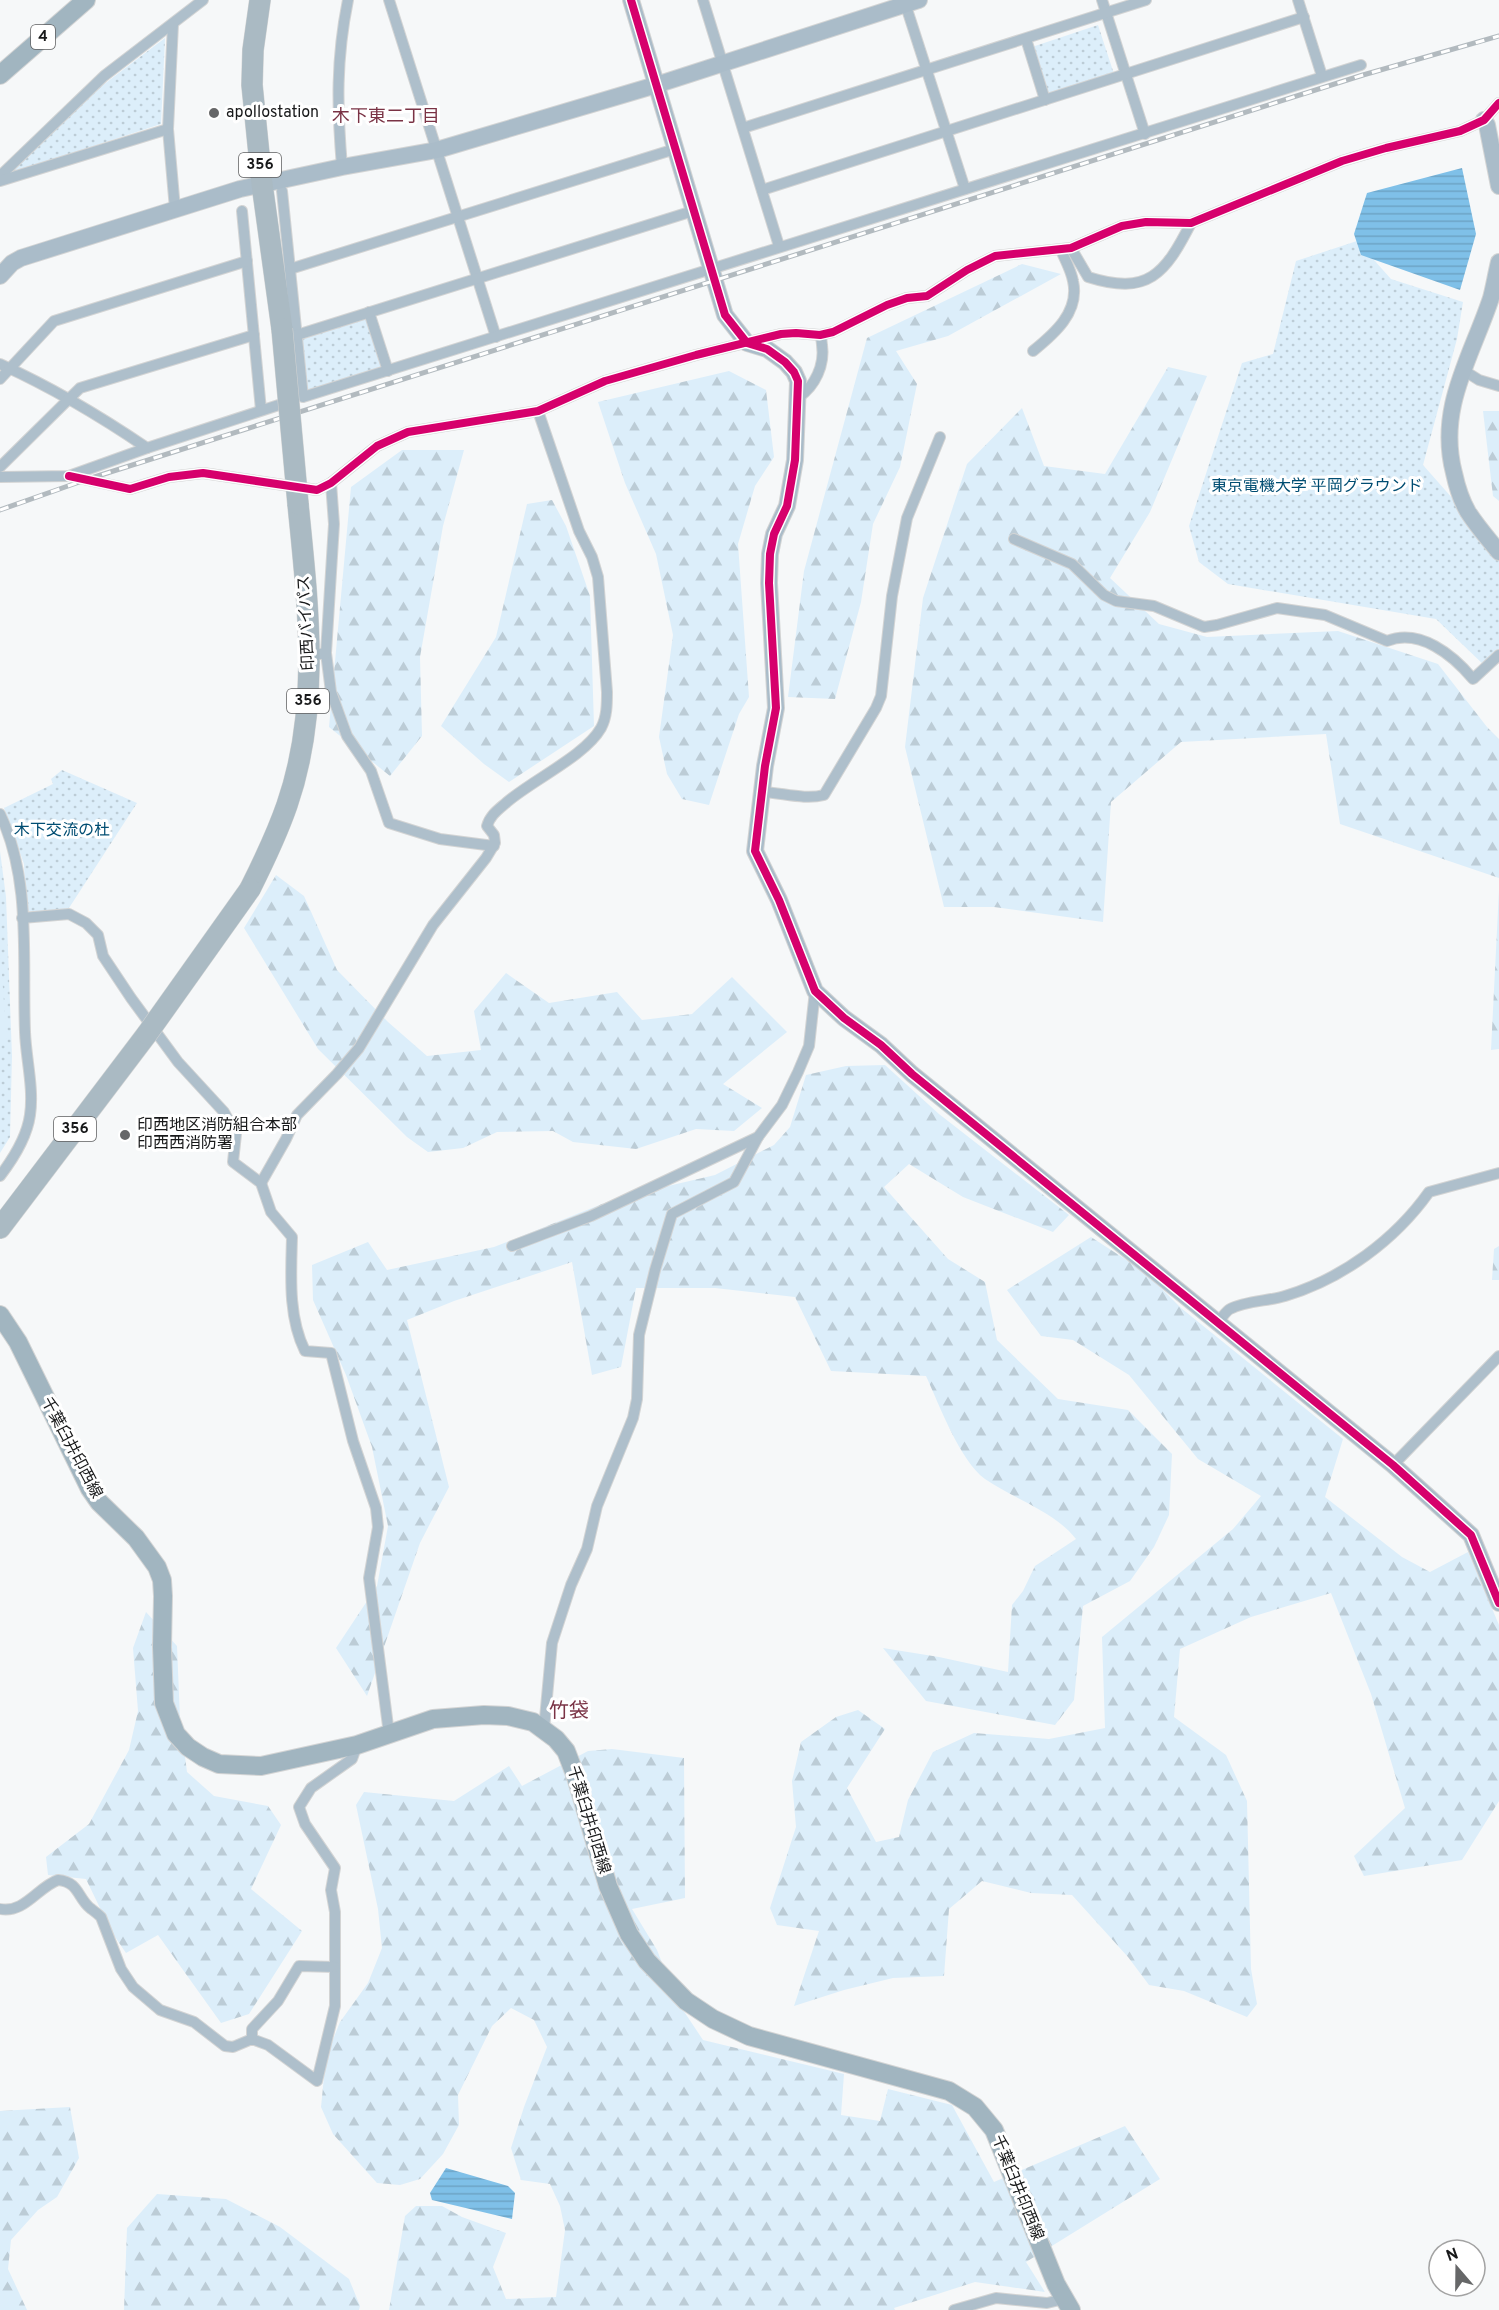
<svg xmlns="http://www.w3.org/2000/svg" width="1499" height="2310" viewBox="0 0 1499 2310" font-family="Overpass,'Noto Sans JP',sans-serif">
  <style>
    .forest { fill: url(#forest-firs) }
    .park { fill: url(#park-dots) }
    .garden { fill: #dceefa }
    .water { fill: url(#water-rules) }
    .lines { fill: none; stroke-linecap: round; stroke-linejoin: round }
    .street-casing { stroke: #d3d4d4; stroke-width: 12 }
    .secondary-casing { stroke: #d3d4d4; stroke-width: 18 }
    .primary-casing { stroke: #d3d4d4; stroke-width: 20 }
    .highway-casing { stroke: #d3d4d4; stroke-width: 22 }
    .street { stroke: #aebfcb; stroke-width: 10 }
    .secondary { stroke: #aabcc9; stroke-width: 16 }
    .primary { stroke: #a1b5c0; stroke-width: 18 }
    .highway { stroke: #aabac3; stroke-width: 21 }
    .rail-casing { stroke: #b2babf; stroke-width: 5 }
    .rail { stroke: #fff; stroke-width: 3; stroke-dasharray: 9; stroke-linecap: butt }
    .highway-bridge-casing { stroke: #d3d4d4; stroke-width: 22; stroke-linecap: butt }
    .highway-bridge { stroke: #aabac3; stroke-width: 21 }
    .cycleway-casing { stroke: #fff; stroke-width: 11 }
    .cycleway { stroke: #d6006c; stroke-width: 8 }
    .poi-dot { fill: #666768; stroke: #fff; stroke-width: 2 }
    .labels { text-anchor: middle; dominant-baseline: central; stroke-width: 6; stroke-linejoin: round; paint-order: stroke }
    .shield { fill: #fff; stroke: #5d5e5f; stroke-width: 1.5 }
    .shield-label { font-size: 15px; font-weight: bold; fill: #18191a }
    .poi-label { font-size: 16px; fill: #18191a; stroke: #fff; text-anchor: start }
    .park-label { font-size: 16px; fill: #004d72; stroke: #fff }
    .street-label { font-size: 16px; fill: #18191a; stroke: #fff }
    .neighbourhood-label { font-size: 18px; fill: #7a3345; stroke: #fff }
    .quarter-label { font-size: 20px; fill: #7a3345; stroke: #fff }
  </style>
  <defs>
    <pattern id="forest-firs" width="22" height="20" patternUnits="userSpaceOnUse" patternTransform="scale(1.5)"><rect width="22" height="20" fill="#dceefa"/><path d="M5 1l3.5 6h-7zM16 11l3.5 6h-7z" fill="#bcccd6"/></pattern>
    <pattern id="park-dots" width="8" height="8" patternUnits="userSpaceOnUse" patternTransform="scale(1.5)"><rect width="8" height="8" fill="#dceefa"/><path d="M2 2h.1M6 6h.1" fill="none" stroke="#bcccd6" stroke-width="1.8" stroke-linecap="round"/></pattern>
    <pattern id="water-rules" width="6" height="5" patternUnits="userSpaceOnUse" patternTransform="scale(1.5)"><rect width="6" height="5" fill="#7fc0e8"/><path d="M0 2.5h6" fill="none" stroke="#6da4c6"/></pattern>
  </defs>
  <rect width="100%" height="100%" fill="#f6f8f9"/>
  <g class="forest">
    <path d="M1022 264 1061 274 948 336 896 351 917 384 900 467 873 524 861 602 835 699 788 697 804 571 867 338Z"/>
    <path d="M1168 367 1207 376 1150 512 1110 578 1159 624 1207 637 1338 631 1438 664 1487 727 1499 739V878L1340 824 1326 734 1181 742 1111 802 1103 922 994 907H944L905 747 923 598 967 464 1022 408 1044 466 1105 474Z"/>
    <path d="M729 371 766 390 774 457 755 486 738 544 749 697 739 714 709 805 682 799 667 774 659 737 673 635 656 554 625 483 598 402Z"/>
    <path d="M1483 411H1499V501L1493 496Z"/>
    <path d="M402 450H464L443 526 420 657 422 736 390 776 329 727 351 487Z"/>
    <path d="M552 500 566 526 590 596 594 726 509 782 484 764 441 726 496 637 527 504Z"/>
    <path d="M276 875 304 896 337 970 388 1022 427 1056 481 1050 474 1011 506 973 549 1003 617 992 642 1020 692 1014 732 977 787 1032 723 1084 762 1108 734 1131 696 1129 636 1149 573 1142 553 1131 497 1132 463 1148 428 1152 407 1137 318 1049 244 928Z"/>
    <path d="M1499 890V1049L1491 1050Z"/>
    <path d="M885 1065 939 1114 1069 1215 1053 1232 963 1197 909 1164 884 1187 948 1259 985 1282 997 1340 1058 1399 1128 1410 1172 1454 1169 1515 1154 1547 1130 1581 1083 1606 1074 1700 1055 1725 926 1701 883 1648 939 1657 1008 1672 1012 1605 1023 1591 1035 1566 1076 1539C1054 1511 1014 1499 985 1479 960 1461 939 1404 926 1376L831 1371 795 1297 715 1288H636L621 1367 592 1375 572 1262 454 1301 407 1320 449 1487 420 1543 367 1696 336 1648 377 1586 388 1526 372 1447 346 1375 313 1300 312 1265 368 1242 387 1270 494 1247 617 1198 715 1175 774 1145 790 1127 806 1075 846 1066Z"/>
    <path d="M1091 1237 1145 1272 1181 1308 1343 1439 1325 1497 1402 1557 1430 1572 1468 1552 1499 1625V1801L1462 1860 1364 1876 1354 1856 1405 1808 1371 1694 1331 1593 1251 1617 1180 1649 1174 1717 1226 1755 1247 1801 1251 1969 1257 2004 1247 2017 1184 1991 1149 1985 1128 1957 1072 1895 1031 1893 982 1881 949 1909 944 1976 893 1978 844 1990 794 2006 819 1931 777 1925 770 1908 796 1827 792 1781 801 1742 836 1717 858 1710 885 1729 847 1788 876 1842 899 1837 908 1800 933 1752 974 1733 1049 1739 1105 1728 1102 1637 1233 1529 1261 1496 1198 1459 1129 1375 1073 1340 1041 1336 1007 1290Z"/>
    <path d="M1499 1246V1280H1492L1494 1249Z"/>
    <path d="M146 1612 177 1646 180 1719 187 1772 214 1796 268 1806 281 1825 251 1889 302 1931 249 2014 221 2023 158 1935 126 1953 111 1931 86 1879 48 1875 46 1857 89 1824 129 1750 138 1711 133 1648Z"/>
    <path d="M612 1749 684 1758 685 1898 632 1909 657 1950 677 2001 703 2040 844 2074 841 2115 880 2121 888 2089 952 2105 994 2182 1125 2126 1160 2179 1026 2262 1045 2292 975 2282 894 2308 895 2310H389L405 2216 416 2206H442L462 2217 506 2233 493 2267 506 2299 556 2297 565 2230 560 2206 550 2184 521 2180 511 2148 524 2107 547 2047 534 2020 511 2008 492 2026 458 2095 459 2125 443 2154 420 2179 400 2185 377 2183 333 2134 321 2107 326 2057 340 2022 368 1983 382 1948 378 1909 356 1805 364 1792 454 1801 509 1766 522 1786 588 1751Z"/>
    <path d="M70 2107 79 2158 57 2197 38 2210 11 2240 8 2269 27 2310H0V2111Z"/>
    <path d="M157 2194 226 2199 280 2227 349 2279 360 2306 359 2310H124L127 2228Z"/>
  </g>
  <g class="park">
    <path d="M1098 25 1114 74 1046 96 1032 47Z"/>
    <path d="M165 38 161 124 8 174 99 88Z"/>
    <path d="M1357 241 1391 279 1463 302 1457 339 1423 465 1499 551V655L1486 667 1436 619 1228 584 1199 562 1189 526 1242 363 1273 354 1296 261Z"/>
    <path d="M365 317 368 320 382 367 307 390 301 340Z"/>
    <path d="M62 770 137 803 69 908 64 913 26 911 24 864 4 808 53 784 51 779Z"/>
    <path d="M0 851 6 897 12 1056 10 1137 0 1153Z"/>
  </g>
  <path class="garden" d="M0 949 7 1042 0 1043Z"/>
  <g class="water">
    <path d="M1462 168 1476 234 1460 290 1361 255 1354 234 1367 193Z"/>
    <path d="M446 2168 508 2186 515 2193 512 2219 432 2200 430 2193Z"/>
  </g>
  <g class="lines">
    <g class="street-casing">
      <g id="street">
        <path d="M389 0 496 337"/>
        <path d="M703 0 779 246"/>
        <path d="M904 0 965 189"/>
        <path d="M1102 0 1145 134"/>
        <path d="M1298 0 1322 76"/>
        <path d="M173 24 168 129 175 209"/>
        <path d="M1026 39 1045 100"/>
        <path d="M743 128 1146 0"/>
        <path d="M342 167C337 107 336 59 348 0"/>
        <path d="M0 176 104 76 203 0"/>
        <path d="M0 181 168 129"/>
        <path d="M762 190 1304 17"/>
        <path d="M282 191 303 397 1361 65"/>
        <path d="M242 211 261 410"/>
        <path d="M1071 248 1088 277C1148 296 1165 274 1191 223"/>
        <path d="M290 269 675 149"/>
        <path d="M369 312 388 371"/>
        <path d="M297 335 693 211"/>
        <path d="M1033 351C1054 334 1080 312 1073 281 1071 270 1065 260 1061 250"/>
        <path d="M0 364C51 387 100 416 147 448L291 401"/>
        <path d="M1463 370 1479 380 1499 386"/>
        <path d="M0 379 54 321 247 261"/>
        <path d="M799 397C815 386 825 365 822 345 822 341 821 338 820 335"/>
        <path d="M0 467 80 388 254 335"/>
        <path d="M69 476 130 489 169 477 203 473 317 490 331 483 377 446 408 432 538 411 605 381 696 355 781 334 796 333 820 335 833 332 887 305 907 298 927 296 967 270 995 256 1071 248 1122 226 1146 222 1191 223 1342 161 1386 148 1460 131 1484 120 1499 103"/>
        <path d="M0 477 69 476 147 448"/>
        <path d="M1014 539 1072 564 1104 595 1116 601 1154 606 1204 627 1217 625 1277 608 1325 615 1387 641C1420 628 1453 655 1473 679L1499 655"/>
        <path d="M326 653 331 692 347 736 371 771 389 823 440 839 494 846"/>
        <path d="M320 654 326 653 334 524 331 483"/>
        <path d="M763 792C783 793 805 800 824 795L876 708 881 696 892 596 907 518 940 437"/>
        <path d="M0 814C32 881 22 960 25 1032 26 1059 34 1088 30 1115 27 1137 13 1159 0 1176"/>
        <path d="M22 918 69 914 86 923 98 935 103 956 131 998 178 1062 224 1112 236 1134 233 1162 261 1183 271 1212 292 1237C291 1275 288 1317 305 1351L331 1353 353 1441 376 1508 378 1527 369 1578 389 1734"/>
        <path d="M261 1183 286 1139 297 1115 337 1074 359 1048 433 925 486 858 495 843 494 835 487 826C490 815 498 810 507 802 534 779 585 756 601 728 607 717 607 704 607 692L598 577 592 557 579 531 538 411"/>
        <path d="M512 1246 591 1216 758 1137 782 1105 798 1072 809 1046 815 991"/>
        <path d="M1218 1322C1222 1318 1226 1311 1230 1309 1245 1301 1269 1301 1285 1296 1342 1279 1395 1240 1429 1192L1499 1173"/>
        <path d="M1393 1465 1499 1356"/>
        <path d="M544 1729 552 1643 571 1585 587 1549 597 1506 633 1418 637 1399 639 1335 655 1270 672 1214 734 1182 758 1137"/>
        <path d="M0 1909C24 1914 38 1887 58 1880 79 1882 77 1897 90 1908 94 1911 97 1913 101 1917L121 1969 133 1987 160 2010 194 2022 225 2046 233 2047 252 2039 268 2045 317 2081 335 2006V1912L331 1890 335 1868 305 1824 299 1807 311 1788 352 1759 357 1745"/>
        <path d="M252 2039V2029L278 2001 299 1966 335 1967"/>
        <path d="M954 2310 996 2298 1047 2303 1064 2299"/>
      </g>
    </g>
    <g class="secondary-casing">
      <g id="secondary">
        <path d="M631 0 725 315 747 343 767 349 785 362 794 372 798 381 795 460 787 506 774 534 770 554 769 583 776 708 765 766 755 851 779 900 815 991 844 1018 881 1045 912 1074 1393 1465 1471 1535 1499 1603"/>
        <path d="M1484 120 1487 125 1499 186"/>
        <path d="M1499 262C1496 274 1494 287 1491 298 1471 358 1437 408 1454 473 1457 487 1461 500 1468 512 1477 526 1488 539 1499 552"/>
        <path d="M0 276 12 263 21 258 240 189 342 167 437 150 656 85 919 0"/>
      </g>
    </g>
    <g class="primary-casing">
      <g id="primary">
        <path d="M0 75 86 0"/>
        <path d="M0 1315 18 1342 90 1489 99 1502 136 1538 157 1567 162 1580 163 1596 162 1647 164 1703 176 1734 188 1747 203 1757 219 1764 261 1766 357 1745 433 1719 484 1715 508 1716 533 1722 556 1739 566 1751 576 1777 608 1886 629 1934 647 1961 686 2001 713 2019 749 2036 949 2091 975 2107 994 2130 1056 2284 1071 2310"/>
      </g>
    </g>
    <g class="highway-casing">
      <g id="highway">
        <path d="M260 0 253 50 252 85 262 184 282 329"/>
        <path d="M250 889C264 861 277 834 287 805 321 707 308 605 298 504"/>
        <path d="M0 1228 147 1034"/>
      </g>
    </g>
    <use href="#street" class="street"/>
    <use href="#secondary" class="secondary"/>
    <use href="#primary" class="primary"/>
    <use href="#highway" class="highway"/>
    <g class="rail-casing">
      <path id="rail" d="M0 510 85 480 1363 75 1499 36"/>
    </g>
    <use href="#rail" class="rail"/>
    <g class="highway-bridge-casing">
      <g id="highway-bridge">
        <path d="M282 329 298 504"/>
        <path d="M147 1034 250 889"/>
      </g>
    </g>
    <use href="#highway-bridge" class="highway-bridge"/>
    <g class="cycleway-casing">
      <g id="cycleway">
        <path d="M631 0 725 315 747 343 767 349 785 362 794 372 798 381 795 460 787 506 774 534 770 554 769 583 776 708 765 766 755 851 779 900 815 991 844 1018 881 1045 912 1074 1393 1465 1471 1535 1499 1603"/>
        <path d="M69 476 130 489 169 477 203 473 317 490 331 483 377 446 408 432 538 411 605 381 696 355 781 334 796 333 820 335 833 332 887 305 907 298 927 296 967 270 995 256 1071 248 1122 226 1146 222 1191 223 1342 161 1386 148 1460 131 1484 120 1499 103"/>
      </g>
    </g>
    <use href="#cycleway" class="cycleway"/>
  </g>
  <g class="poi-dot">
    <circle cx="214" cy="113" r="6"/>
    <circle cx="125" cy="1135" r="6"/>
  </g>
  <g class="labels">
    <g class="shield">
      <rect x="31" y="25" width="24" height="24" rx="4.5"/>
      <rect x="239" y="153" width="42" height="24" rx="4.5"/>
      <rect x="287" y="689" width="42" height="24" rx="4.5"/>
      <rect x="54" y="1117" width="42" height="24" rx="4.5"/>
    </g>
    <g class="shield-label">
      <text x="43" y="37">4</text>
      <text x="260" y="165">356</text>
      <text x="308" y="701">356</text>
      <text x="75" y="1129">356</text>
    </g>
    <g class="poi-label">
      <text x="226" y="113">apollostation</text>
      <text x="137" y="1126">印西地区消防組合本部<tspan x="137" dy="18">印西西消防署</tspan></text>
    </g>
    <g class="park-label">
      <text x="1317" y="487">東京電機大学 平岡グラウンド</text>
      <text x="62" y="831">木下交流の杜</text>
    </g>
    <g class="street-label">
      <text transform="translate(307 623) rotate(-93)">印西バイパス</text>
      <text transform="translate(71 1448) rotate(62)">千葉臼井印西線</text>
      <text transform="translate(588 1820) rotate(73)">千葉臼井印西線</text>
      <text transform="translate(1017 2188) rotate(68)">千葉臼井印西線</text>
    </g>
    <g class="neighbourhood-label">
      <text x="386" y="117">木下東二丁目</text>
    </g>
    <g class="quarter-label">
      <text x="569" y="1712">竹袋</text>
    </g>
  </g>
  <g transform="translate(1457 2268) rotate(340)"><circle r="28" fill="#ffffff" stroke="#a3a3a3" stroke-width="1.5"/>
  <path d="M0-4.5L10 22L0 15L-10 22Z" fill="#666768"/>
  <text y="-9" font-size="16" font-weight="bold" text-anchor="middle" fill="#18191a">N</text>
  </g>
</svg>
